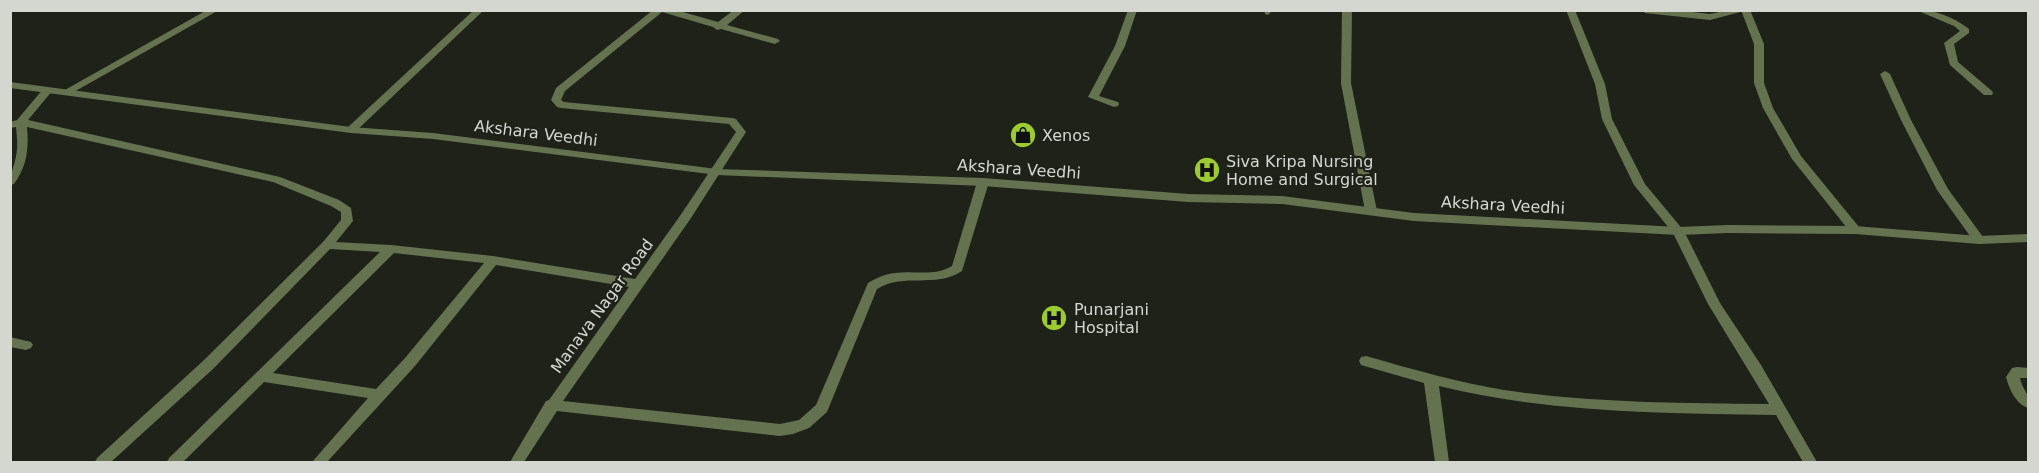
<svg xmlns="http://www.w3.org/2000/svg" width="2039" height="473" viewBox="0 0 2039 473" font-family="'DejaVu Sans',sans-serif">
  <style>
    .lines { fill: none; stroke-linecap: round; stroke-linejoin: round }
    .minor { fill: #657250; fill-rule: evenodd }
    .tertiary { fill: #657250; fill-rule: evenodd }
    .labels { text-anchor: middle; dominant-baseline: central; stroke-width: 4.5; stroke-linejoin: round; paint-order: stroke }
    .street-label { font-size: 16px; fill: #d4d6d0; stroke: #1e2219 }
    .poi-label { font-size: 16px; fill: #d4d6d0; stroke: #1e2219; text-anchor: start }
  </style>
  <rect width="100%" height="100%" fill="#1e2219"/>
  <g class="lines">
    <g class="minor">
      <path d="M207 10H219L72 93 68 94 63 91Z"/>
      <path d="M474 10H484L355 132H347L346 130 347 128Z"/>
      <path d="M653 10H676L718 22 734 10H745L727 25 778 39 780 41 775 44 721 29 717 30 713 27 662 12 565 91 561 100 564 102 732 118 736 119 746 132 691 218 563 401 780 424 799 420 816 405 868 283C876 278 885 274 895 273 915 270 934 277 952 266L977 182 983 178 989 182 962 271C934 289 905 272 877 289L827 412 809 428 793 434 780 436 557 411 524 462H510L546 401 549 400 629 287 496 265 415 366 327 462H312L368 398 264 382 183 462H167L169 458 380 252 330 249 213 369 111 462H95L97 458 203 361 323 242 341 220V212L331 206 273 182 27 127C29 149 27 166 14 184L10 185C10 174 14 167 16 156 18 147 17 137 16 127L10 128V122L17 120 44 88H52L53 90 28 120 280 177 339 200 351 208 353 221 336 242 391 245 493 256 635 279 682 213 736 132 729 124 561 108 557 107 551 100 556 88ZM394 253 484 263 405 358 376 389 273 373Z"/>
      <path d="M1128 10H1137L1125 46 1099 96 1118 102 1119 104 1118 106 1114 107 1088 97 1115 46Z"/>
      <path d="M1264 10H1273L1268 15 1265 14Z"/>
      <path d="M1342 10H1352L1351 83 1377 211 1371 215 1365 211 1341 83Z"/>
      <path d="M1566 10H1575L1605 84 1612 119 1645 184 1684 231 1720 303 1761 365 1817 462H1803L1776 415C1663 413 1549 413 1439 386L1449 462H1435L1424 383 1361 365 1359 361 1361 357 1366 356C1411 369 1457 382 1504 390 1592 403 1681 403 1769 404L1708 304 1673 233 1634 185 1602 119 1595 84Z"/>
      <path d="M1741 10H1750L1764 44V83L1773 108 1801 156 1859 227 1861 230 1859 233H1851L1792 159 1763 108 1754 83V44Z"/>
      <path d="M1916 10C1935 10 1954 17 1969 29V33L1954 44 1958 62 1992 91 1993 93 1992 95H1984L1950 65 1944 43 1960 31 1954 26Z"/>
      <path d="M1885 71 1890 74 1911 120 1948 189 1983 237 1985 240 1983 243H1975L1937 190 1901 120 1880 74Z"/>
      <path d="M10 337 31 342 33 345 31 348 26 350 10 347Z"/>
      <path d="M2017 367 2028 368V378H2020C2023 392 2030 391 2028 408 2016 404 2009 389 2006 377L2012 368Z"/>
    </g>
    <g class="tertiary">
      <path d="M1641 10H1676L1710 14 1728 10H1748L1710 20 1645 13Z"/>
      <path d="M10 82 351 127 433 133 717 169 983 178 1188 194 1282 196 1414 213 1678 227 1728 225 1855 226 1979 236 2028 234V242L1979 244 1855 234 1728 233 1678 235 1414 221 1282 204 1188 202 983 186 717 175 433 139 351 133 10 88Z"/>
    </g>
  </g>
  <defs>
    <g id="shop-disc" transform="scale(1.35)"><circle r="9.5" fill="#9cca31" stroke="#1e2219"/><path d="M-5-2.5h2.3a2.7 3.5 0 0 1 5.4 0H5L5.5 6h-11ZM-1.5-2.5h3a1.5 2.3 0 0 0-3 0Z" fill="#111"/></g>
    <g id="hospital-disc" transform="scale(1.35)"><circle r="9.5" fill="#9cca31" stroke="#1e2219"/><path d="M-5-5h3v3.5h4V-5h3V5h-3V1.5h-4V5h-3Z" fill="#111"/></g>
  </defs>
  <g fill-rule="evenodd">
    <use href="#shop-disc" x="1023" y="135"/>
    <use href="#hospital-disc" x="1207" y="170"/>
    <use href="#hospital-disc" x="1054" y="318"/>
  </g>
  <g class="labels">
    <g class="street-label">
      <text transform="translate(536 133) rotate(7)">Akshara Veedhi</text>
      <text transform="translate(1019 169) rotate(4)">Akshara Veedhi</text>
      <text transform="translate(1503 205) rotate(3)">Akshara Veedhi</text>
      <text transform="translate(602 306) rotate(-54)">Manava Nagar Road</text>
    </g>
    <g class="poi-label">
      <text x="1042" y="135">Xenos</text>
      <text x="1226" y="161">Siva Kripa Nursing<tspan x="1226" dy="18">Home and Surgical</tspan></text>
      <text x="1074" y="309">Punarjani<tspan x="1074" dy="18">Hospital</tspan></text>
    </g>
  </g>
  <rect width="2039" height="473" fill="none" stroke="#d4d6d0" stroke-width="24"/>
</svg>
